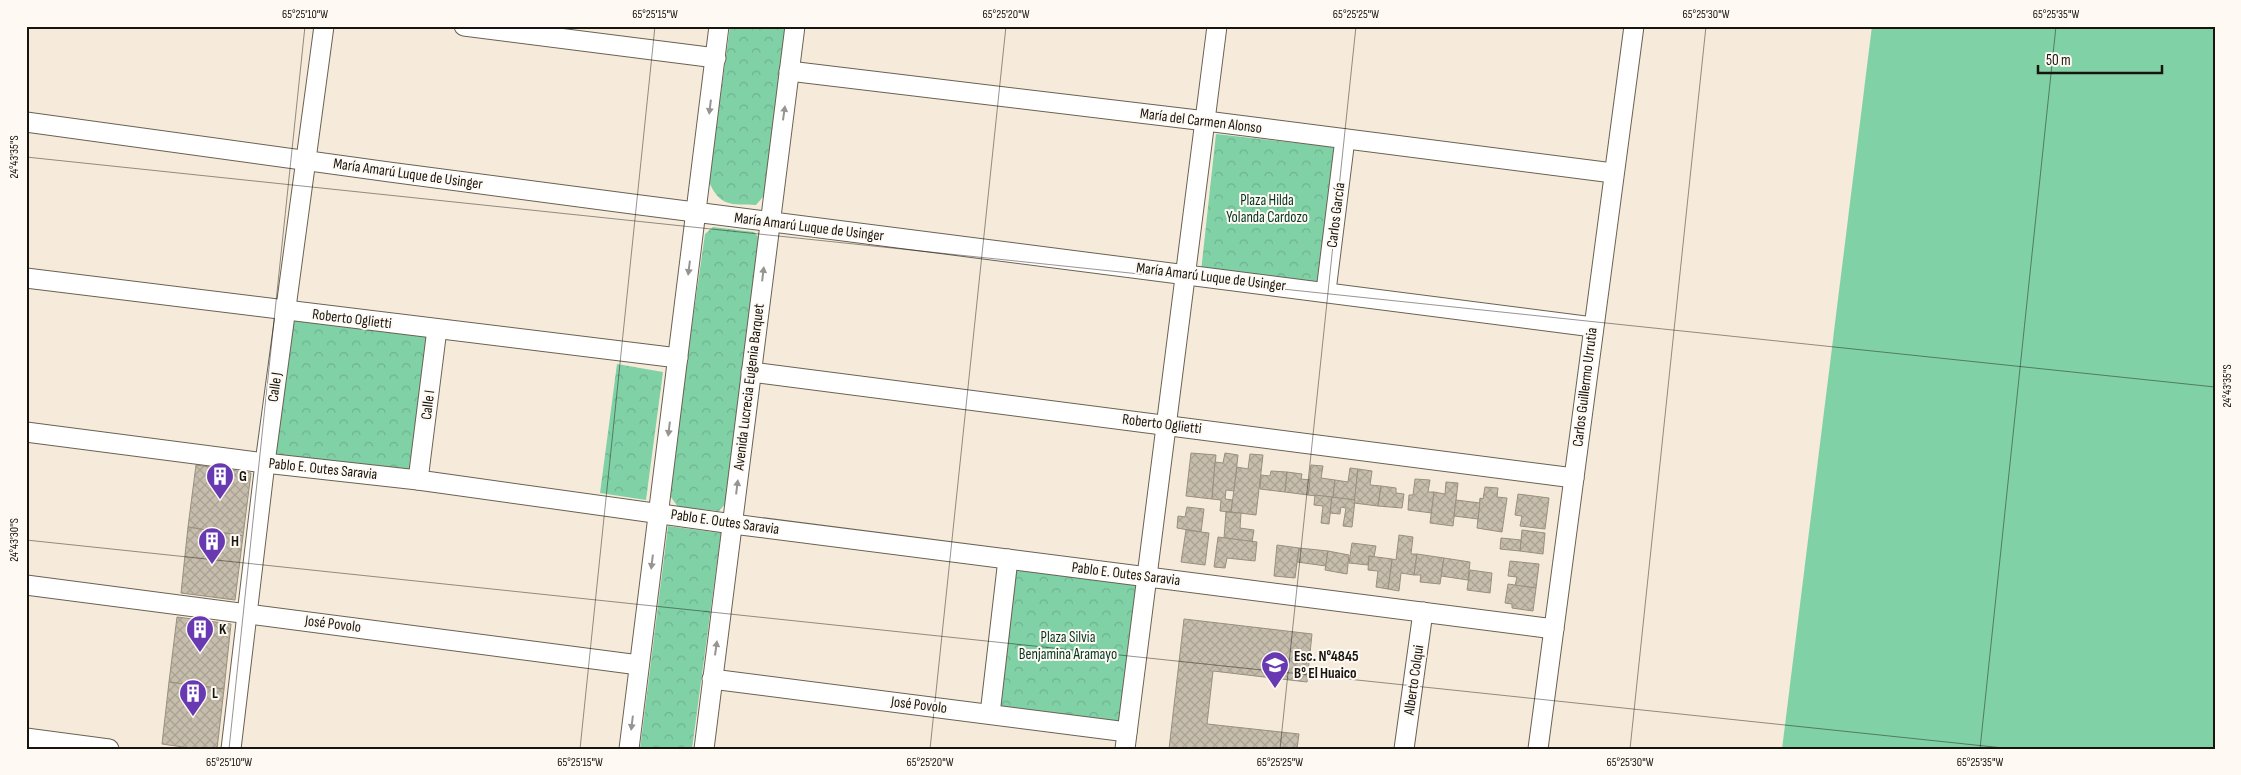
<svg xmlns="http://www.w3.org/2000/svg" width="2241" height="775" viewBox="0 0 2241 775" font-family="'Sofia Sans Condensed',sans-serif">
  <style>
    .grass { fill: #81d1a7 }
    .park { fill: url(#park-crowns) }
    .building { fill: url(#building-cross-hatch); stroke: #988f7f }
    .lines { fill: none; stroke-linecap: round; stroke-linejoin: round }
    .minor-casing { stroke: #6a6153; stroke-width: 21 }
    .minor { stroke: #fff; stroke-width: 19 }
    .oneway { fill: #979593 }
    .ticks { fill: none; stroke: #18140e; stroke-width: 1; stroke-opacity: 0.45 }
    .labels { text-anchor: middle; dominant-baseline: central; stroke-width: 4; stroke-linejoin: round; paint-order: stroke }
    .street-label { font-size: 15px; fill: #18140e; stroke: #fefaf3 }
    .park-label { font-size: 15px; fill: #033420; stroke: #fefaf3 }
    .poi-label { font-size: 15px; font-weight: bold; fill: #18140e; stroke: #fefaf3; text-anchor: start }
    .neatline { fill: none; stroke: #18140e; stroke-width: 2 }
    .ticks-label { font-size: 12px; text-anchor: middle; fill: #18140e }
  </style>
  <defs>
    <pattern id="park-crowns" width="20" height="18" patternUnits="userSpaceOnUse" patternTransform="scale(1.25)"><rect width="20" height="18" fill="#81d1a7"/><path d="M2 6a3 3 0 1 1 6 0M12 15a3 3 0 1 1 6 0" fill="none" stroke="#6fb38f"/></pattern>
    <pattern id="building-cross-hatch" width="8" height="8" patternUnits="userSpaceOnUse" patternTransform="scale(1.25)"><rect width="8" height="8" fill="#c6bdac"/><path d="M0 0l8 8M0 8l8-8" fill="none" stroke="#a9a293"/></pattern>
  </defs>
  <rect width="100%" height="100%" fill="#f6ebdb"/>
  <path class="grass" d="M1872 26H2215V749H1782Z"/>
  <g class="park">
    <path d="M730 26H789L768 191 756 205C731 204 720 207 709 182Z"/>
    <path d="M1216 134 1334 147 1319 284 1201 271Z"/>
    <path d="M713 227 754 232 761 240 727 502 719 511 678 507 668 493 705 234Z"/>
    <path d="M291 319 430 337 412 473 273 454Z"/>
    <path d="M617 364 663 372 646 500 600 493Z"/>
    <path d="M668 526 721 533 692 749H640Z"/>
    <path d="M1008 559 1147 577 1127 732 990 714Z"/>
  </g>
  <g class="building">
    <path d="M1191 453 1216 455 1212 499 1186 496Z"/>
    <path d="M1225 453 1238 455 1234 491 1226 490 1225 499 1233 500 1231 512 1220 511 1221 500 1212 499 1215 462 1223 463Z"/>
    <path d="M1250 454 1263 455 1256 515 1231 512 1237 467 1248 469Z"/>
    <path d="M196 465 251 473 243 536 188 527Z"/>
    <path d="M1311 465 1323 466 1321 478 1335 480 1333 498 1308 495Z"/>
    <path d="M1350 468 1358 469 1355 500 1333 498 1335 480 1348 482Z"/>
    <path d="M1358 469 1372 471 1370 485 1381 486 1378 506 1354 503Z"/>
    <path d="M1271 471 1287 472 1285 492 1260 489 1261 475 1270 476Z"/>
    <path d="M1287 472 1302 474 1301 479 1310 480 1308 495 1285 492Z"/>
    <path d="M1415 479 1430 480 1428 492H1434L1432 513 1408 510 1409 495H1413Z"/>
    <path d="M1446 482 1458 483 1453 526 1430 523 1434 492 1445 494Z"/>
    <path d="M1381 486 1396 488V493L1404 494 1402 508 1378 506Z"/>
    <path d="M1485 487 1498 488 1497 497 1507 498 1502 532 1477 528 1480 498 1483 499Z"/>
    <path d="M1518 494 1549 498 1545 529 1520 526 1522 516 1515 515Z"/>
    <path d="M1315 495 1332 497 1329 524 1321 523 1323 506 1314 505Z"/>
    <path d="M1332 497 1355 500 1352 527 1343 526 1346 508 1341 507 1340 514 1330 513Z"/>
    <path d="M1456 500 1480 503 1478 519 1454 516Z"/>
    <path d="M1187 507 1204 509 1201 532 1177 528 1178 516 1185 517Z"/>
    <path d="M1226 512 1241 513 1240 528 1254 530 1252 542 1224 538Z"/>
    <path d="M188 527 243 536 235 600 181 593Z"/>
    <path d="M1186 530 1209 533 1205 565 1181 562Z"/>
    <path d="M1522 530 1545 533 1543 554 1520 551Z"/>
    <path d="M1399 535 1413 537 1411 554H1417L1414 575 1401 573 1399 591 1388 589 1392 559 1396 560Z"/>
    <path d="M1218 537 1257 542 1255 561 1227 558 1225 568 1214 567Z"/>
    <path d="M1501 538 1521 540 1520 551 1500 549Z"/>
    <path d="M1352 543 1376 546 1374 557 1369 556 1368 565 1349 563Z"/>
    <path d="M1277 545 1299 548 1295 578 1274 576Z"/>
    <path d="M1299 548 1328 551 1326 566 1297 562Z"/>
    <path d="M1328 551 1349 555 1347 574 1325 570Z"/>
    <path d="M1417 554 1444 558 1440 584 1420 582 1421 575H1414Z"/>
    <path d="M1369 556 1392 559 1388 589 1376 587 1378 571 1368 570Z"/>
    <path d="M1444 558 1470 562 1468 580 1441 576Z"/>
    <path d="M1510 561 1539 564 1536 588 1515 586 1517 577 1508 576Z"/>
    <path d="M1470 570 1492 573 1490 593 1467 590Z"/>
    <path d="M1508 584 1536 588 1533 611 1512 608V604L1505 603Z"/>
    <path d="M177 617 231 624 224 689 169 682Z"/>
    <path d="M1184 619 1312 634 1307 682 1213 671 1207 724 1299 734 1297 749H1169Z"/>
    <path d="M169 682 224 689 217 749H197L162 744Z"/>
  </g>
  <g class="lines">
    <g class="minor-casing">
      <g id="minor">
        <path d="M464 26 716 58"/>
        <path d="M789 71 1206 121 1613 173"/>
        <path d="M26 122C231 150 435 179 640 205 958 246 1276 284 1593 327"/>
        <path d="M26 278 678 358"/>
        <path d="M1326 291 1345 139"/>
        <path d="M751 372 1574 478"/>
        <path d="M26 432 265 463 418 480 733 524 1554 629"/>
        <path d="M418 480 437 329"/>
        <path d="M26 585 639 665"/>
        <path d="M712 679 1127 732"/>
        <path d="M990 714 1008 559"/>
        <path d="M26 738 109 749"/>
        <path d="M231 749 265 463 324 26"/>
        <path d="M629 749 719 26"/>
        <path d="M704 749 795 26"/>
        <path d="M1125 749 1217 26"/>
        <path d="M1404 749 1423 612"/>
        <path d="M1538 749 1634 26"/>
      </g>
    </g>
    <use href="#minor" class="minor"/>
  </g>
  <defs><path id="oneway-solid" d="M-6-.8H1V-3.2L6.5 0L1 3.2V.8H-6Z" transform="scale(1.25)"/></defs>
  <g class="oneway">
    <use href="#oneway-solid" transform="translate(710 107) rotate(97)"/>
    <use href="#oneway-solid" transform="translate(784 113) rotate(-82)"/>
    <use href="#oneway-solid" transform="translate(689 268) rotate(97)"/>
    <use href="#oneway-solid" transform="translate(763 274) rotate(-83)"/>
    <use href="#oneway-solid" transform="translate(669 429) rotate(97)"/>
    <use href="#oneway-solid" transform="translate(737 487) rotate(-83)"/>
    <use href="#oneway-solid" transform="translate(652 562) rotate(97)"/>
    <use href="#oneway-solid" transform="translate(716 648) rotate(-82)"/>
    <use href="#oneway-solid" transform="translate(632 723) rotate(97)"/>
  </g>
  <path class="ticks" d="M26 157 2215 387M26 540 2013 749M229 749 305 26M580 749 655 26M930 749 1006 26M1280 749 1356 26M1630 749 1706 26M1980 749 2056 26"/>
  <defs>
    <g id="building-pin" transform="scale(1.4375)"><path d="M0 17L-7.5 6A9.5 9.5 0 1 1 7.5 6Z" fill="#6839b1" stroke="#fefaf3"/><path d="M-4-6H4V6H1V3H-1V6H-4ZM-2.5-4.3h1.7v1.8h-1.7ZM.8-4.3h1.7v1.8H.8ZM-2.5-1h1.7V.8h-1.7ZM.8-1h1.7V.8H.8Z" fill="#fff"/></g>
    <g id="school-pin" transform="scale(1.4375)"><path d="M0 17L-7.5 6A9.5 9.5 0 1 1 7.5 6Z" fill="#6839b1" stroke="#fefaf3"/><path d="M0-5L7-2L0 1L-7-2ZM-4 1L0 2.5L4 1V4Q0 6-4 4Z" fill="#fff"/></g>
  </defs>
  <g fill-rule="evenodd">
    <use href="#building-pin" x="220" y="476"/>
    <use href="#building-pin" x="212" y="541"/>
    <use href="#building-pin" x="200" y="629"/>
    <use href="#school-pin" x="1275" y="665"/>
    <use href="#building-pin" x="193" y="693"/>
  </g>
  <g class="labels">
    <g class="street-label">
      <text transform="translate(1201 121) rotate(7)">María del Carmen Alonso</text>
      <text transform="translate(408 174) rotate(8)">María Amarú Luque de Usinger</text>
      <text transform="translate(1336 215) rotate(-83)">Carlos García</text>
      <text transform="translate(809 227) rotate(7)">María Amarú Luque de Usinger</text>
      <text transform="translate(1211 277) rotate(7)">María Amarú Luque de Usinger</text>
      <text transform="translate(352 319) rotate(7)">Roberto Oglietti</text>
      <text transform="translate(275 387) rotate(-82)">Calle J</text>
      <text transform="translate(749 387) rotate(-83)">Avenida Lucrecia Eugenia Barquet</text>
      <text transform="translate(1585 387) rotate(-83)">Carlos Guillermo Urrutia</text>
      <text transform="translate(428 405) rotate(-83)">Calle I</text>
      <text transform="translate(1162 424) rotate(7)">Roberto Oglietti</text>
      <text transform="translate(323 469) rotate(6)">Pablo E. Outes Saravia</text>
      <text transform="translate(725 522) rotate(8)">Pablo E. Outes Saravia</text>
      <text transform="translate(1126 574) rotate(7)">Pablo E. Outes Saravia</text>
      <text transform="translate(333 624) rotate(7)">José Povolo</text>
      <text transform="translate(1414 680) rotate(-82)">Alberto Colqui</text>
      <text transform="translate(919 705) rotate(7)">José Povolo</text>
    </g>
    <g class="park-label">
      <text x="1267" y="200">Plaza Hilda<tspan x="1267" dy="17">Yolanda Cardozo</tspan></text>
      <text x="1068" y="637">Plaza Silvia<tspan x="1068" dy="17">Benjamina Aramayo</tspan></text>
    </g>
    <g class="poi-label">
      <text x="239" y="476">G</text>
      <text x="231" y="541">H</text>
      <text x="219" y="629">K</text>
      <text x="1294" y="656">Esc. N°4845<tspan x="1294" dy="17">B° El Huaico</tspan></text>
      <text x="212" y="693">L</text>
    </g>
  </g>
  <rect width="2241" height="775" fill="none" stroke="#fefaf3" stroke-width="55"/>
  <path d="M2038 65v8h124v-8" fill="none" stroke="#18140e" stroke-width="2.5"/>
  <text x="2046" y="65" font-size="15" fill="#18140e" stroke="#fefaf3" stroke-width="4" paint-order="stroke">50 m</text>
  <rect x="28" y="28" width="2186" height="720" class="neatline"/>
  <g class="ticks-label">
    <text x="305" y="18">65°25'10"W</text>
    <text x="655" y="18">65°25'15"W</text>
    <text x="1006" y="18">65°25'20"W</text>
    <text x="1356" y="18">65°25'25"W</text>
    <text x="1706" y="18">65°25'30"W</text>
    <text x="2056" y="18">65°25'35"W</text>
    <text transform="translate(14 157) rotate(-90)" y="4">24°43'35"S</text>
    <text transform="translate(2227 386) rotate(-90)" y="4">24°43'35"S</text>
    <text transform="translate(14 540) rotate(-90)" y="4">24°43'30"S</text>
    <text x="229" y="766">65°25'10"W</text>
    <text x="580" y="766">65°25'15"W</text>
    <text x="930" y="766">65°25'20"W</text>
    <text x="1280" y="766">65°25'25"W</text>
    <text x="1630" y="766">65°25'30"W</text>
    <text x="1980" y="766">65°25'35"W</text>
  </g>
</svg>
